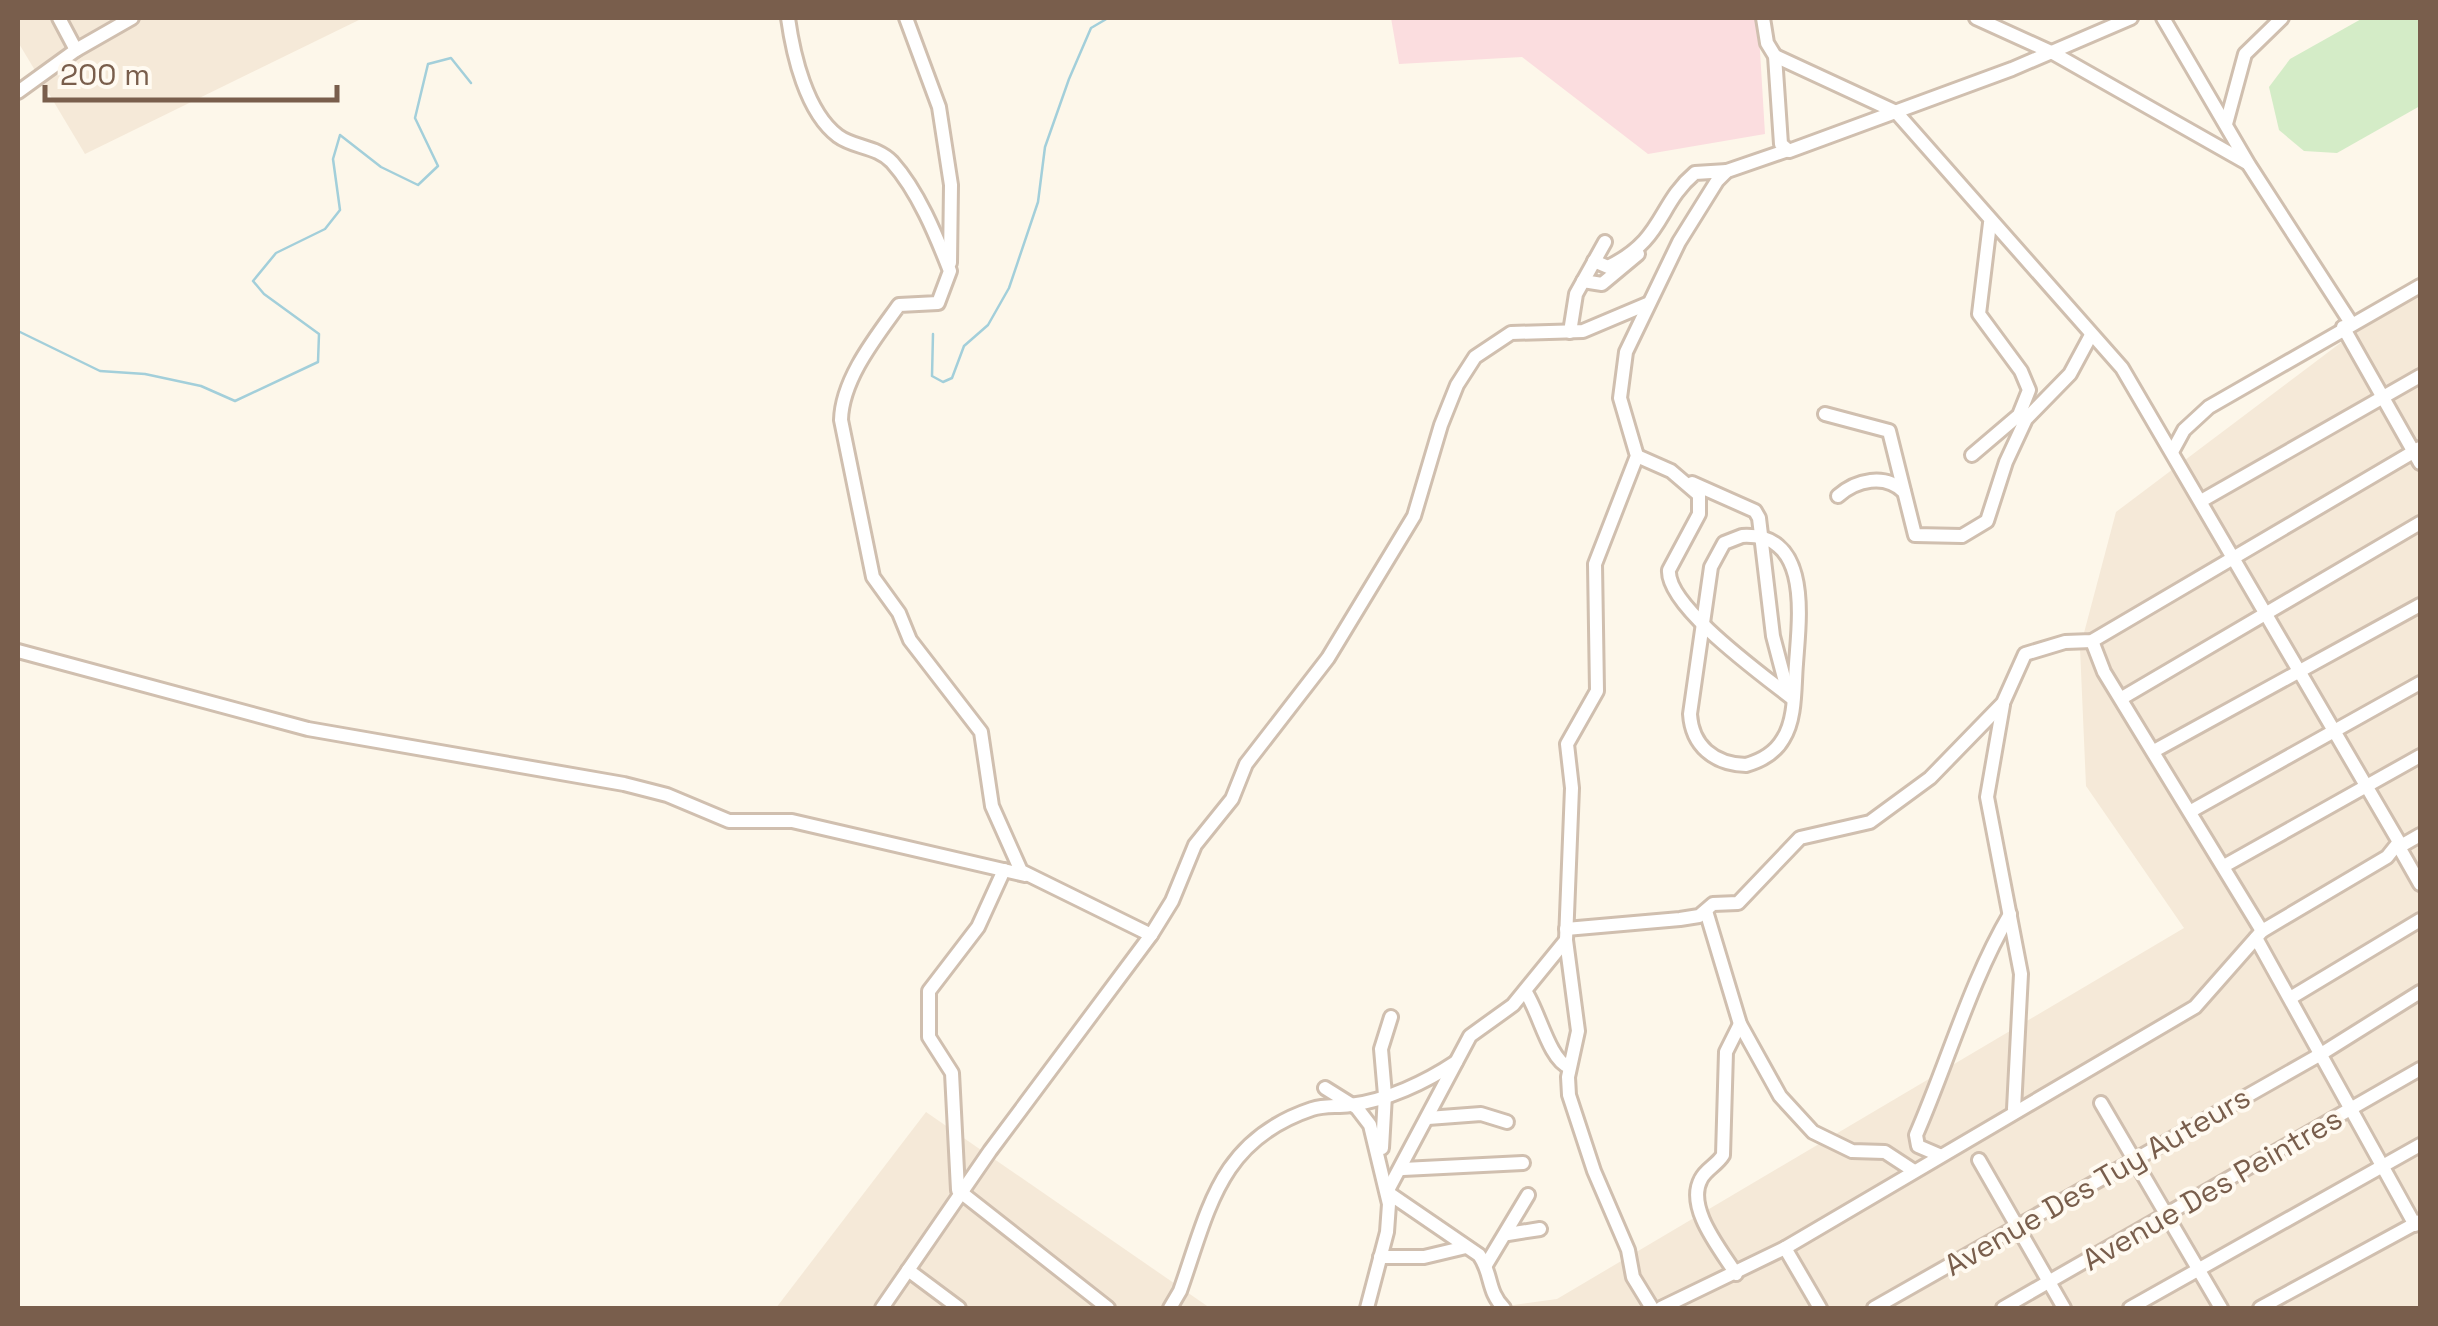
<svg xmlns="http://www.w3.org/2000/svg" width="2438" height="1326" viewBox="0 0 2438 1326" font-family="'Space Grotesk',sans-serif">
  <style>
    .residential { fill: #f5e9d8 }
    .medical { fill: #fbdddf }
    .green { fill: #d4ecc7 }
    .lines { fill: none; stroke-linecap: round; stroke-linejoin: round }
    .stream { stroke: #a3cfda; stroke-width: 2.5 }
    .minor-casing { stroke: #d0bfaf; stroke-width: 18 }
    .minor { stroke: #fff; stroke-width: 12 }
    .labels { text-anchor: middle; dominant-baseline: central; stroke-width: 8; stroke-linejoin: round; paint-order: stroke }
    .street-label { font-size: 30px; fill: #795e4c; stroke: #fffaf1 }
  </style>
  <rect width="100%" height="100%" fill="#fdf7ea"/>
  <g class="residential">
    <path d="M18 18H363L85 154 18 42Z"/>
    <path d="M2420 283V1308H1492L1557 1299 2184 928 2086 786 2080 648 2116 512Z"/>
    <path d="M926 1112 1210 1308H776Z"/>
  </g>
  <path class="medical" d="M1391 18H1758L1765 134 1648 154 1522 57 1399 64Z"/>
  <path class="green" d="M2363 18H2420V106L2337 153 2304 151 2279 130 2269 87 2290 59Z"/>
  <g class="lines">
    <g class="stream">
      <path d="M18 331 100 371 145 374 201 386 235 401 318 362 319 334 264 294 253 281 276 253 325 229 340 210 333 159 340 135 381 167 418 185 438 166 415 118 428 64 451 58 471 83"/>
      <path d="M933 334 932 376 943 382 952 378 964 346 988 325 1009 288 1038 202 1045 147 1069 79 1091 28 1108 18"/>
    </g>
    <g class="minor-casing">
      <g id="minor">
        <path d="M59 18 76 50"/>
        <path d="M788 18C793 54 806 112 838 136 854 148 877 146 892 162 918 191 936 235 950 271L938 303 899 305C876 337 842 379 841 420L873 577 899 613 910 640 981 732 992 806 1021 871 1151 935"/>
        <path d="M906 18 939 107 951 185 950 263"/>
        <path d="M1763 18 1767 43 1775 56 1781 144 1789 151 2012 69 2131 18"/>
        <path d="M1976 18 2053 53 2247 163"/>
        <path d="M2163 18 2249 165 2351 323"/>
        <path d="M18 92 76 50 132 18"/>
        <path d="M2226 124 2245 54 2282 18"/>
        <path d="M1594 261 1608 267C1665 239 1657 205 1695 173L1727 171"/>
        <path d="M1583 281 1602 284 1638 254"/>
        <path d="M2343 327 2420 463"/>
        <path d="M1570 332 1576 294 1605 242"/>
        <path d="M1825 414 1889 431 1915 535 1962 536 1987 521 2006 462 2026 419 2070 374 2091 335"/>
        <path d="M2172 452 2184 430 2209 407 2420 286"/>
        <path d="M1972 455 2019 415 2029 390 2021 371 1979 314 1990 223"/>
        <path d="M1637 456 1671 471 1699 495V514L1669 570C1666 606 1764 676 1793 699"/>
        <path d="M1692 483 1755 511 1759 518 1773 636 1788 693"/>
        <path d="M1838 496C1856 480 1885 473 1904 492"/>
        <path d="M2201 501 2420 376"/>
        <path d="M1742 536C1812 532 1799 619 1796 664 1794 687 1796 719 1783 739 1775 753 1760 761 1746 765 1714 764 1692 746 1690 714L1711 567 1724 543Z"/>
        <path d="M2092 641 2104 672 2262 931"/>
        <path d="M18 651 308 729 624 784 667 795 729 821H792L1025 875"/>
        <path d="M2122 698 2420 523"/>
        <path d="M2003 705 1987 797 2021 974 2014 1109"/>
        <path d="M2154 751 2420 605"/>
        <path d="M2193 810 2420 683"/>
        <path d="M2420 835 2399 847 2420 884"/>
        <path d="M2224 866 2420 756"/>
        <path d="M1004 870 978 927 929 991V1037L952 1073 958 1190 1108 1308"/>
        <path d="M1706 911 1740 1024 1780 1096 1813 1132 1852 1151 1885 1152 1914 1171"/>
        <path d="M1566 929 1680 919 1699 916 1713 904 1738 903 1800 838 1870 822 1930 778 2003 703 2025 654 2065 642 2092 641 2420 448"/>
        <path d="M2256 938 2415 1225"/>
        <path d="M1525 991C1539 1011 1549 1060 1569 1067"/>
        <path d="M2292 997 2420 920"/>
        <path d="M1325 1088 1357 1108 1370 1125 1389 1204 1387 1232 1367 1308"/>
        <path d="M2101 1103 2221 1308"/>
        <path d="M1428 1118 1481 1114 1507 1122"/>
        <path d="M1382 1148 1385 1095 1381 1049 1391 1017"/>
        <path d="M1939 1155 1918 1146 1916 1135C1948 1062 1970 982 2010 914"/>
        <path d="M1979 1160 2064 1308"/>
        <path d="M1403 1169 1523 1163"/>
        <path d="M1387 1192 1470 1036 1513 1005 1566 940"/>
        <path d="M1387 1192 1479 1255C1492 1272 1487 1292 1504 1308"/>
        <path d="M1508 1234 1540 1229"/>
        <path d="M1785 1248 1820 1308"/>
        <path d="M1380 1257H1424L1466 1247"/>
        <path d="M1486 1265 1528 1195"/>
        <path d="M908 1270 959 1308"/>
        <path d="M1736 1274C1722 1251 1685 1208 1701 1179 1706 1169 1717 1165 1723 1155L1726 1052 1740 1024"/>
        <path d="M882 1308 990 1151 1151 935 1172 901 1195 845 1232 799 1246 764 1328 658 1414 516 1441 425 1457 385 1475 357 1511 333 1583 331 1647 304"/>
        <path d="M1170 1308 1180 1291C1209 1209 1219 1140 1312 1109 1325 1105 1337 1107 1350 1105 1386 1101 1426 1082 1456 1062"/>
        <path d="M1652 1308 1633 1277 1628 1250 1594 1171 1569 1095 1568 1077 1578 1031 1566 940 1572 788 1567 744 1597 691 1595 564 1637 456 1620 398 1626 352 1679 242 1717 181 1727 171 1785 151"/>
        <path d="M1661 1308 1785 1248 2195 1007 2262 931 2387 857 2399 842 2122 368 1896 112 1775 56"/>
        <path d="M1874 1308 2321 1054 2420 992"/>
        <path d="M2003 1308 2420 1069"/>
        <path d="M2130 1308 2420 1145"/>
        <path d="M2260 1308 2420 1221"/>
      </g>
    </g>
    <use href="#minor" class="minor"/>
  </g>
  <g class="labels">
    <g class="street-label">
      <text transform="translate(2097 1181) rotate(-30)">Avenue Des Tuy Auteurs</text>
      <text transform="translate(2212 1189) rotate(-30)">Avenue Des Peintres</text>
    </g>
  </g>
  <rect width="2438" height="1326" fill="none" stroke="#795e4c" stroke-width="40"/>
  <path d="M45 85v15h292v-15" fill="none" stroke="#795e4c" stroke-width="5"/>
  <text x="60" y="85" font-size="30" fill="#795e4c" stroke="#fffaf1" stroke-width="8" paint-order="stroke">200 m</text>
</svg>
